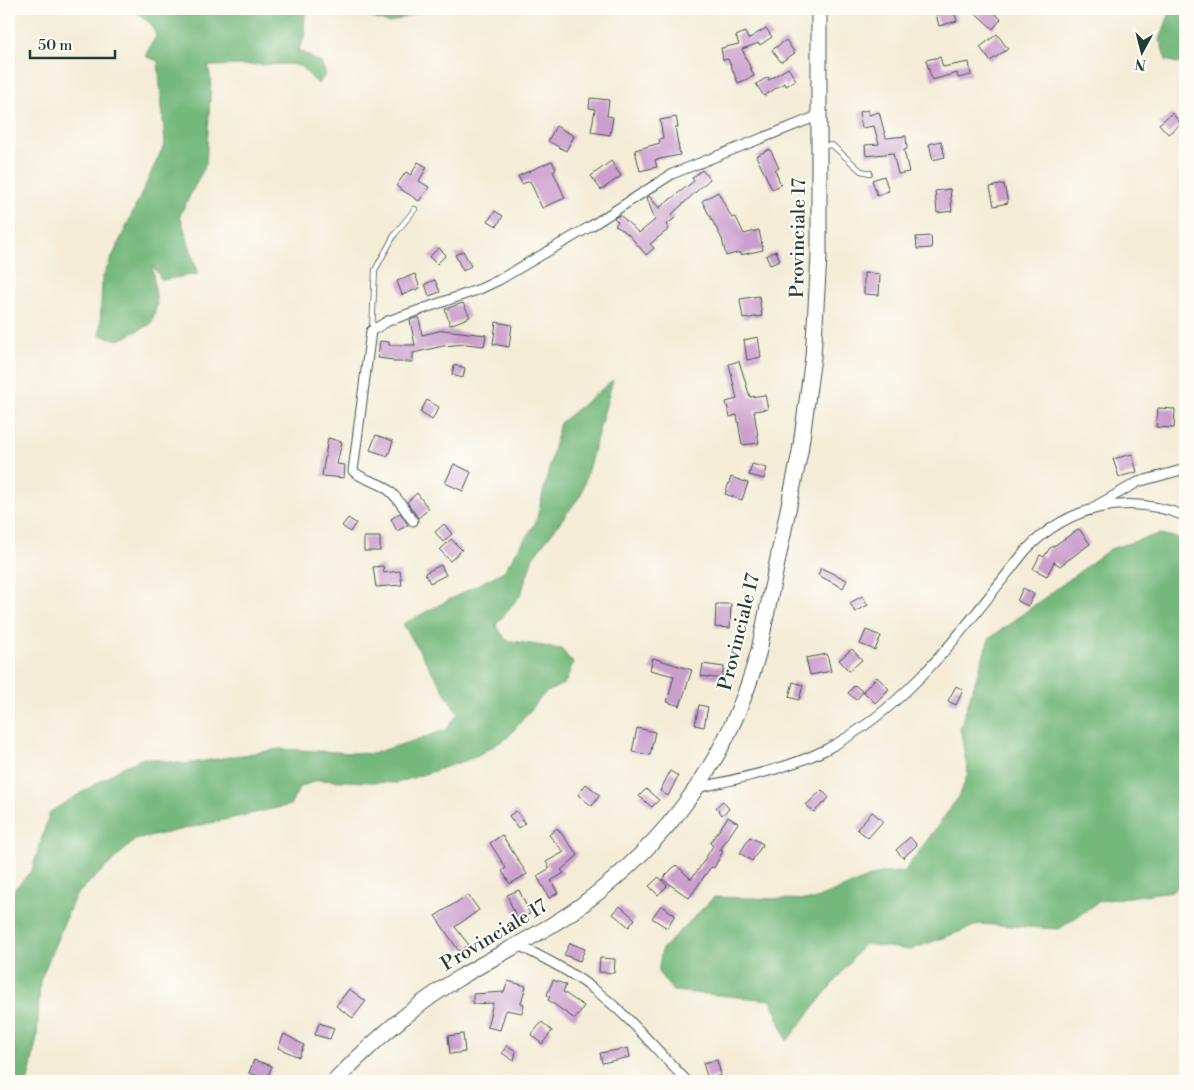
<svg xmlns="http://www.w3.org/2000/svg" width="1194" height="1090" viewBox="0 0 1194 1090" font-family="'Libre Bodoni',serif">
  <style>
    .forest { fill: #74b87c; stroke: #4a7a58 }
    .building { fill: #cb9fcd }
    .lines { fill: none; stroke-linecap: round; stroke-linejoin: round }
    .lane-casing { stroke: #3f574c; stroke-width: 6 }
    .street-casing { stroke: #3f574c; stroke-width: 11 }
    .primary-casing { stroke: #3f574c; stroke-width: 17 }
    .lane { stroke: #fff; stroke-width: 4.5 }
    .street { stroke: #fff; stroke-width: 9 }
    .primary { stroke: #fff; stroke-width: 15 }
    .labels { text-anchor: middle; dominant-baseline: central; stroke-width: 4; stroke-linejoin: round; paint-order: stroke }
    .street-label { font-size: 19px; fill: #1f3d34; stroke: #fdfcf7 }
  </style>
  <rect width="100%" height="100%" fill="#fdfcf7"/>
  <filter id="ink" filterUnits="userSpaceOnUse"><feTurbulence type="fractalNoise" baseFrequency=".02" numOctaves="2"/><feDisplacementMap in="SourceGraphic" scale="10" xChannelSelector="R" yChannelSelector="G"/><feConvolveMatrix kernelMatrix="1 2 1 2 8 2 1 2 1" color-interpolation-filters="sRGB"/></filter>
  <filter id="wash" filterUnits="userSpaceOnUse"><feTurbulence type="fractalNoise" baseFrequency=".0096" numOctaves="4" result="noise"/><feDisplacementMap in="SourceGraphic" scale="20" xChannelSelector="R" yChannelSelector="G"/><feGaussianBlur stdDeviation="1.12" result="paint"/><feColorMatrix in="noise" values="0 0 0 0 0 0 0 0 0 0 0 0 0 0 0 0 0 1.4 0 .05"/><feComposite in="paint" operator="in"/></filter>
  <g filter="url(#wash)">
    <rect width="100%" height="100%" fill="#f4ecd7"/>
    <g class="forest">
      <path d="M133 9H305L304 39 298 50 321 63 326 74 318 84 300 66 289 64 208 66 211 80 206 164 180 215 198 274 162 280 152 265 157 305 151 324 119 340 100 335 102 279 165 143 158 61 145 56 156 36 152 25Z"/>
      <path d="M354 9H427L389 23 354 12Z"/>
      <path d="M1171 9H1185V65L1166 60 1160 40Z"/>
      <path d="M613 380 581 495 533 557 521 594 496 625 506 640 561 649 573 663 565 683 545 693 507 738 473 758 397 783 318 780 300 787 290 805 135 840 75 896 40 981 37 1037 28 1081H9V895L32 870 50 812 125 766 144 758 185 764 280 749 372 754 446 730 458 714 403 624 504 571 536 522 560 423Z"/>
      <path d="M1159 534 1185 539V882L1172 891 1100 901 1059 929 980 924 910 950 864 944 787 1041 771 1000 673 991 658 972 662 949 714 897 813 900 880 873 904 872 960 795 968 773 960 728 989 639 1110 549Z"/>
    </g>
    <g id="blocks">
      <g class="building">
        <path d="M935 9H951L952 12 954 11 957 21 939 26Z"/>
        <path d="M971 9H990L1001 19 993 29Z"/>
        <path d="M766 28 772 37 760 45 759 43 742 49 754 76 738 83 728 59 723 60 721 48 739 44 736 36 745 32 748 39Z"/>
        <path d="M997 34 1008 49 990 61 980 47Z"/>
        <path d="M786 40 795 53 781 62 772 50Z"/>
        <path d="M940 57 943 67 969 62 971 75 958 78 957 73 932 80 926 60Z"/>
        <path d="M788 68 796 80 786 86 784 83 764 96 756 84 768 77 769 80Z"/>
        <path d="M590 98 609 100 607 116 613 117 610 135 591 132 595 109 589 108Z"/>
        <path d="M868 110 869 115 879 112 886 138 906 136 907 149 904 150 909 172 898 174 893 153 866 156 865 145 879 144 874 126 862 128 859 112Z"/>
        <path d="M1172 113 1181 124 1168 134 1159 124Z"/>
        <path d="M676 117 678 127H675L680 155 655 160 657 167 640 171 635 150 660 143 659 139 663 138 660 120Z"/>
        <path d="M556 126 574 136 566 151 548 141Z"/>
        <path d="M941 141 945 157 933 160 929 144Z"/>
        <path d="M770 149 779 168 775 170 781 185 772 189 756 156Z"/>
        <path d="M552 161 556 169 553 171 565 198 542 208 530 181 522 184 518 176Z"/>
        <path d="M611 161 621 176 601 190 591 176Z"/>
        <path d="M418 162 427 167 419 181 429 187 419 201 396 186 406 172 411 175Z"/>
        <path d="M702 170 710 179 672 214 675 218 666 225 669 229 650 244 654 248 646 255 629 235 615 225 618 222 614 218 620 215 639 233 655 220 647 198 649 196 659 208 694 181 692 178Z"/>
        <path d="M884 176 889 191 877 195 872 180Z"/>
        <path d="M1004 184 1008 203 994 206 990 187Z"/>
        <path d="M950 189 952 211 937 213 935 191Z"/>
        <path d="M718 192 732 218 736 217 744 234 759 230 763 250 740 255V252L726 256 722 239 702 201Z"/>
        <path d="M495 211 503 216 497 226 488 221Z"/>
        <path d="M931 236 932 248 917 249 916 237Z"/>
        <path d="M439 248 446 255 437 264 429 257Z"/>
        <path d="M463 251 471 266 463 271 455 255Z"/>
        <path d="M776 251 780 261 770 265 766 256Z"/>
        <path d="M864 273 880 274 879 295 864 294Z"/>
        <path d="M415 274 420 288 402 295 397 281Z"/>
        <path d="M435 280 440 292 429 296 425 284Z"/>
        <path d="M759 296 762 316 743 319 740 299Z"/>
        <path d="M463 303 470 317 450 325 445 309Z"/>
        <path d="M419 317 422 335 443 330 486 335 484 346 466 344 443 346 413 353V362H393V360L378 358 380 341 389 342V345H415L410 320Z"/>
        <path d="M496 322 512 325 509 347 493 344Z"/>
        <path d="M758 337 761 357 747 360 744 340Z"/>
        <path d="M739 361 750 397 765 395 768 409 754 411 759 443 742 445 737 415 730 417 726 402 737 399 729 364Z"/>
        <path d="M454 365 465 368 463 378 452 375Z"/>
        <path d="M427 400 439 407 432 420 420 412Z"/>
        <path d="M1158 408 1175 409 1174 428 1156 427Z"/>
        <path d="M376 435 393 441 388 456 370 450Z"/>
        <path d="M328 438 342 442 337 464 345 465 344 478 322 476Z"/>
        <path d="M1132 454 1137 472 1119 477 1113 459Z"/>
        <path d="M454 464 471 472 463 491 445 483Z"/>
        <path d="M752 464 767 468 764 479 749 475Z"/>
        <path d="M731 477 748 483 742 500 725 494Z"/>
        <path d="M417 493 429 509 418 518 407 502Z"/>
        <path d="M400 513 408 525 397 531 391 519Z"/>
        <path d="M348 518 356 523 350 532 342 526Z"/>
        <path d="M444 524 452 534 443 542 435 532Z"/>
        <path d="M1079 529 1090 544 1060 566 1054 562 1047 576 1033 569 1040 555 1044 557 1049 549Z"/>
        <rect x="364" y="537" width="16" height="14"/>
        <path d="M451 539 462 550 450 561 440 550Z"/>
        <path d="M441 565 446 575 430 583 425 573Z"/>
        <path d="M383 566 384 573 400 571 402 585 376 587 373 567Z"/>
        <path d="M821 568 847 580 843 588 818 575Z"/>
        <path d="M1023 588 1034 594 1028 606 1017 601Z"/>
        <path d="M862 596 868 605 855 612 850 603Z"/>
        <path d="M716 604H731L730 628 715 627Z"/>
        <path d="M866 630 881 636 875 650 860 644Z"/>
        <path d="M852 649 862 660 849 671 839 660Z"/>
        <path d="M827 654 831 671 810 675 806 658Z"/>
        <path d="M653 658 692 670 680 706 667 702 674 676 650 670Z"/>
        <path d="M703 664 724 667 722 679 701 676Z"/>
        <path d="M877 677 889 689 875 703 863 691Z"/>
        <path d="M793 682 803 685 799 700 789 697Z"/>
        <path d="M855 685 863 692 856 700 848 693Z"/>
        <path d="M956 686 963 690 956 705 948 701Z"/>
        <path d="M699 705 708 707 704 727 695 725Z"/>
        <path d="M637 728 655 732 650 755 632 752Z"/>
        <path d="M670 771 678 776 668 796 660 791Z"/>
        <path d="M586 784 600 795 592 806 578 795Z"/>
        <path d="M646 789 659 800 652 807 639 796Z"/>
        <path d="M822 790 829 798 814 812 806 805Z"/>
        <path d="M723 801 729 809 722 815 716 807Z"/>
        <path d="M516 811 525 823 518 828 509 816Z"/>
        <path d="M872 812 883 821 868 838 857 829Z"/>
        <path d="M728 817 738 823 720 850 723 851 714 868 711 867 689 898 662 879 676 865 691 879 700 867 713 846 710 843Z"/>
        <path d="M557 828 578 855 561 870 564 873 551 881 558 893 549 898 537 876 550 868 546 862 564 852 549 835Z"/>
        <path d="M502 835 527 874 510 884 502 871 506 868 490 843Z"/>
        <path d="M750 837 763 844 752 861 740 853Z"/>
        <path d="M910 837 917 845 903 858 896 850Z"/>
        <path d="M659 877 667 886 658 895 649 886Z"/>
        <path d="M519 890 530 914 517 919 507 895Z"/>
        <path d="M468 895 479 910 455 927 469 945 459 951 435 916Z"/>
        <path d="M661 905 675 915 667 928 652 918Z"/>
        <path d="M620 906 635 919 629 927 613 914Z"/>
        <path d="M570 943 585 949 580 961 564 955Z"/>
        <path d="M600 958 615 959 614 973 599 972Z"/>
        <path d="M553 980 566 985 563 992 584 1006 575 1019 548 1000 550 996 547 995Z"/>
        <path d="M508 981 526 986 521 1003 524 1004 522 1013 506 1010 500 1030 487 1027 493 1003 473 1004V994L504 992Z"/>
        <path d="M349 989 366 1001 353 1018 336 1006Z"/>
        <path d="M542 1022 552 1031 542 1044 531 1035Z"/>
        <path d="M319 1023 334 1028 330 1039 315 1035Z"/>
        <path d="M284 1034 304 1045 299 1057 278 1048Z"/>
        <path d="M463 1034 465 1052 450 1054 448 1036Z"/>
        <path d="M507 1045 516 1051 514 1061 502 1053Z"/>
        <path d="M628 1048 630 1057 602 1063 600 1053Z"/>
        <path d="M254 1060 272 1066 267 1079 249 1073Z"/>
        <path d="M717 1060 721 1075 708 1079 703 1063Z"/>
      </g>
    </g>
  </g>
  <g filter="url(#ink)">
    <use href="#blocks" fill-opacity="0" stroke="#3f574c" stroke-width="1"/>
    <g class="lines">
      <g class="lane-casing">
        <g id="lane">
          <path d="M821 146 832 145 861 171 870 173"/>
          <path d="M372 330 375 270 395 234 415 209"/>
        </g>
      </g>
      <g class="street-casing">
        <g id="street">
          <path d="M1094 507 1138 482 1185 469"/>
          <path d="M413 521C404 509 395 492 381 485 371 480 362 479 353 471L371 331 388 321 480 289 499 280 591 226 672 174 820 115"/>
          <path d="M697 788C740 778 785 770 825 750 912 705 966 624 1026 550 1069 505 1127 493 1185 516"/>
          <path d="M516 944C542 957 568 970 592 988 627 1013 656 1050 687 1081"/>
        </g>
      </g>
      <g class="primary-casing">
        <path id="primary" d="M335 1081C372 1042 413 1006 459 978 498 954 542 934 579 907 670 840 730 758 759 650L800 452 813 357 819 256V9"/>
      </g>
      <use href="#lane" class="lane"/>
      <use href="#street" class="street"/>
      <use href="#primary" class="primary"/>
    </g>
  </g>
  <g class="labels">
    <g class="street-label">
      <text transform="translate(798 238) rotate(-89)">Provinciale 17</text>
      <text transform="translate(739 632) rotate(-76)">Provinciale 17</text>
      <text transform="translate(494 935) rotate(-31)">Provinciale 17</text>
    </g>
  </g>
  <rect width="1194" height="1090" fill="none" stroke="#fdfcf7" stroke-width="30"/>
  <g transform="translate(1142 52) rotate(187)" stroke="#fdfcf7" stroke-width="4" paint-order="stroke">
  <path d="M0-4L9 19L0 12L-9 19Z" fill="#1f3d34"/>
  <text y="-8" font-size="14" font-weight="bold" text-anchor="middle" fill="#1f3d34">N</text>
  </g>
  <path d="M30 50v8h85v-8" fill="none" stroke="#1f3d34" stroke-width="2.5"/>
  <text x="38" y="50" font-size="15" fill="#1f3d34" stroke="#fdfcf7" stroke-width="4" paint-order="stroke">50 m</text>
</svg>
